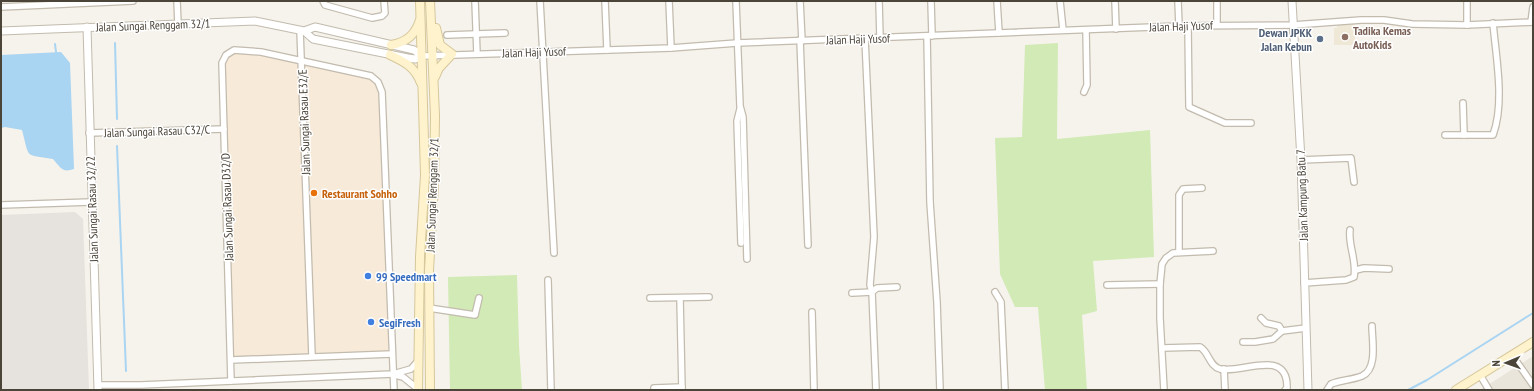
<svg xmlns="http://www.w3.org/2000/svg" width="1534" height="391" viewBox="0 0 1534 391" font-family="'PT Sans Narrow',sans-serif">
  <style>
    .residential { fill: #eae5da }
    .commercial { fill: #f7ead8 }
    .industrial { fill: #e6e2dd }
    .education { fill: #efe8d6 }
    .green { fill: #d2eab5 }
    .water { fill: #a9d4f2 }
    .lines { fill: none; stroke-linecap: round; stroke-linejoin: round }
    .stream { stroke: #a9d4f2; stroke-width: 2 }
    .minor-casing { stroke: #c2bbae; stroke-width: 8 }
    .tertiary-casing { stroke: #c2bbae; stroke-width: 9 }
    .secondary-casing { stroke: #d6c79b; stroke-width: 10 }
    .minor { stroke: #fff; stroke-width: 5.5 }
    .tertiary { stroke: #fff; stroke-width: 7 }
    .secondary { stroke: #fff3cd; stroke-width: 8 }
    .education-dot { fill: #8d6e63; stroke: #fff; stroke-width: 1.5 }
    .service-dot { fill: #5c6f8a; stroke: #fff; stroke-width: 1.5 }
    .food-dot { fill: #e8710a; stroke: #fff; stroke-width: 1.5 }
    .shop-dot { fill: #3f7fe0; stroke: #fff; stroke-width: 1.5 }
    .labels { text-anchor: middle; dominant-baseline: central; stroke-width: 3; stroke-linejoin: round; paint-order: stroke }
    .street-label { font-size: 12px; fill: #4b4439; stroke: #fff }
    .education-label { font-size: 12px; font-weight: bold; fill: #785e54; stroke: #fff; text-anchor: start }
    .service-label { font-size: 12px; font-weight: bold; fill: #4e5e75; stroke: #fff; text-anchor: end }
    .food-label { font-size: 12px; font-weight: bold; fill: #c56008; stroke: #fff; text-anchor: start }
    .shop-label { font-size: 12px; font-weight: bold; fill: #366cbe; stroke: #fff; text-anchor: start }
  </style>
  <rect width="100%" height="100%" fill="#f6f3ec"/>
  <path class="residential" d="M1533 356V390H1480Z"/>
  <path class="commercial" d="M234 53 259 54 369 78 376 83 380 93 389 351 234 357 225 65 229 57Z"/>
  <path class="industrial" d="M75 212 83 219 89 390H1V215Z"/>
  <path class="education" d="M1355 24V45H1334V28H1337V25Z"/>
  <g class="green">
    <path d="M1058 43 1057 139 1150 130 1154 257 1093 261 1097 311 1082 315 1087 390H1045L1038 307H1015L1000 274 995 138 1022 137 1025 45Z"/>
    <path d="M517 275 519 346 522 390H450L448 277Z"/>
  </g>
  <path class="water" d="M61 52 70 63 74 169C62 173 61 168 53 159 24 154 30 160 22 130L5 127 1 128V55Z"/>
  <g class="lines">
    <g class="stream">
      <path d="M115 43 117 119"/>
      <path d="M55 44 56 52"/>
      <path d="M117 146 126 371"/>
      <path d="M1408 390 1427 380 1533 313"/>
    </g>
    <g class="minor-casing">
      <g id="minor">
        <path d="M177 1 178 24"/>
        <path d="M323 1 325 5 372 18 382 16 385 13 384 1"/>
        <path d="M475 1 477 54"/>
        <path d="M540 1 554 253"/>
        <path d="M605 1 607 50"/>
        <path d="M669 1 671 48"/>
        <path d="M736 1 740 106 743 117 747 259"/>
        <path d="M800 1 802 41"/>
        <path d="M879 1 880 38"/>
        <path d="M931 1 932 36"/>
        <path d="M997 1 999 33"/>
        <path d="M1060 1 1063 30"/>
        <path d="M1115 1 1116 29"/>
        <path d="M1178 1 1179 26"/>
        <path d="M1 7 133 1"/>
        <path d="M1531 22 1533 7"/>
        <path d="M1217 25V1"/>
        <path d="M1467 25V1"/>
        <path d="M1188 26 1189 107 1225 123H1251"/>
        <path d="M300 30 312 356"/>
        <path d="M447 35 505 33"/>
        <path d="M927 36 930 202 937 302 940 390"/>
        <path d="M865 39 874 237 870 285 872 292 876 390"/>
        <path d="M800 40 808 245"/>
        <path d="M422 56 671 48 737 43 1179 26 1293 25 1361 20H1384L1412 24 1467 25 1533 22"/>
        <path d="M1084 92 1087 85 1086 30"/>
        <path d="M1463 103 1464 135"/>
        <path d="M740 109 737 121 741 243"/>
        <path d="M89 133 224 129"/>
        <path d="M1445 135H1493C1505 103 1496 57 1493 23"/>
        <path d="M1301 160 1351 158 1354 182"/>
        <path d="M1 205 91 202"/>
        <path d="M1179 252V195L1183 189 1202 188"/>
        <path d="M1356 270 1364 268 1389 269"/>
        <path d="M548 280 551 390"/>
        <path d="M1304 283 1346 280 1354 277C1357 260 1348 246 1350 230"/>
        <path d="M1107 285 1160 284"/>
        <path d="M995 292 1001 302 1005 390"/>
        <path d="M852 293 872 292 877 288 897 287"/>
        <path d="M650 298 709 297"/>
        <path d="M680 298 682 390"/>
        <path d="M429 308 475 315 479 298"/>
        <path d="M812 312 814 390"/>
        <path d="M1261 318 1266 323 1279 326 1282 331"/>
        <path d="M1243 342H1255L1273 339 1282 331 1306 328"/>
        <path d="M1162 348 1200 347C1209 352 1209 366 1220 369 1242 374 1288 347 1287 388L1285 390"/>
        <path d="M1512 355 1533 385"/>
        <path d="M231 360 392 354"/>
        <path d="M1224 369 1225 390"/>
        <path d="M395 375 403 377 418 389"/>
        <path d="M1480 375 1489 390"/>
        <path d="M231 381 222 63 226 55 234 50 261 52 371 76 378 82 382 92 394 390"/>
        <path d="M98 385H141L393 374 411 369 418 361"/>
        <path d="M654 388 682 387"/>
        <path d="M1164 390 1160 318V284L1162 264 1166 258 1173 253 1213 251"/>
        <path d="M1327 390 1331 384C1341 380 1352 380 1362 376 1378 369 1372 340 1372 326"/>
      </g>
    </g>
    <g class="tertiary-casing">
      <g id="tertiary">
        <path d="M1292 1 1301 160 1308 390"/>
        <path d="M87 27 98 390"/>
        <path d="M1 31 255 21 304 31 313 39 408 58 415 59 422 56 414 50 315 27 304 31"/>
      </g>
    </g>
    <g class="secondary-casing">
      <g id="secondary">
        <path d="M430 1 435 116 434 185 429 270 430 390"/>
        <path d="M391 45C407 42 415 35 420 20"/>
        <path d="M390 55C405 62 415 67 421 83"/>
        <path d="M435 77 439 68 452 54 440 45 436 28"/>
        <path d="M418 390 420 257 425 175 420 1"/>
        <path d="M1456 390 1533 342"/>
      </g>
    </g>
    <use href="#minor" class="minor"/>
    <use href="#tertiary" class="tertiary"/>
    <use href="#secondary" class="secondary"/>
  </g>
  <circle class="education-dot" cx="1345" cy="37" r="4"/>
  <circle class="service-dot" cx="1320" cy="39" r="4"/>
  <circle class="food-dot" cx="314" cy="193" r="4"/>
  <g class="shop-dot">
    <circle cx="368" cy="276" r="4"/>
    <circle cx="371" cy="322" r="4"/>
  </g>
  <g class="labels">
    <g class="street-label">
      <text transform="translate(153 25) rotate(-2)">Jalan Sungai Renggam 32/1</text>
      <text transform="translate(1181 26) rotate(-2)">Jalan Haji Yusof</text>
      <text transform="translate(858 39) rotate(-2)">Jalan Haji Yusof</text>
      <text transform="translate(534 52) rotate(-2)">Jalan Haji Yusof</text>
      <text transform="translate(304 122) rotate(-92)">Jalan Sungai Rasau E32/E</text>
      <text transform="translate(157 131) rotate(-2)">Jalan Sungai Rasau C32/C</text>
      <text transform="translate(432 195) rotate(-88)">Jalan Sungai Renggam 32/1</text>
      <text transform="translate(1302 195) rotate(-92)">Jalan Kampung Batu 7</text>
      <text transform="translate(227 207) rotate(-92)">Jalan Sungai Rasau D32/D</text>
      <text transform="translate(92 209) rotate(-92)">Jalan Sungai Rasau 32/22</text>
    </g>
    <g class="education-label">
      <text x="1353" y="30">Tadika Kemas<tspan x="1353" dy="14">AutoKids</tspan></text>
    </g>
    <g class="service-label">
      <text x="1312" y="32">Dewan JPKK<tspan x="1312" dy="14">Jalan Kebun</tspan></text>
    </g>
    <g class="food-label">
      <text x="322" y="193">Restaurant Sohho</text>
    </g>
    <g class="shop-label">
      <text x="376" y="276">99 Speedmart</text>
      <text x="379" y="322">SegiFresh</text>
    </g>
  </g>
  <rect width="1534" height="391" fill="none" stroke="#4b4439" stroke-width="4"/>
  <g transform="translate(1506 363) rotate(268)" stroke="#ffffff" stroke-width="3" paint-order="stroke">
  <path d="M0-3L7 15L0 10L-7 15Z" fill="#4b4439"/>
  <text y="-6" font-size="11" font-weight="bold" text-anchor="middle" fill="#4b4439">N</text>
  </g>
</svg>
